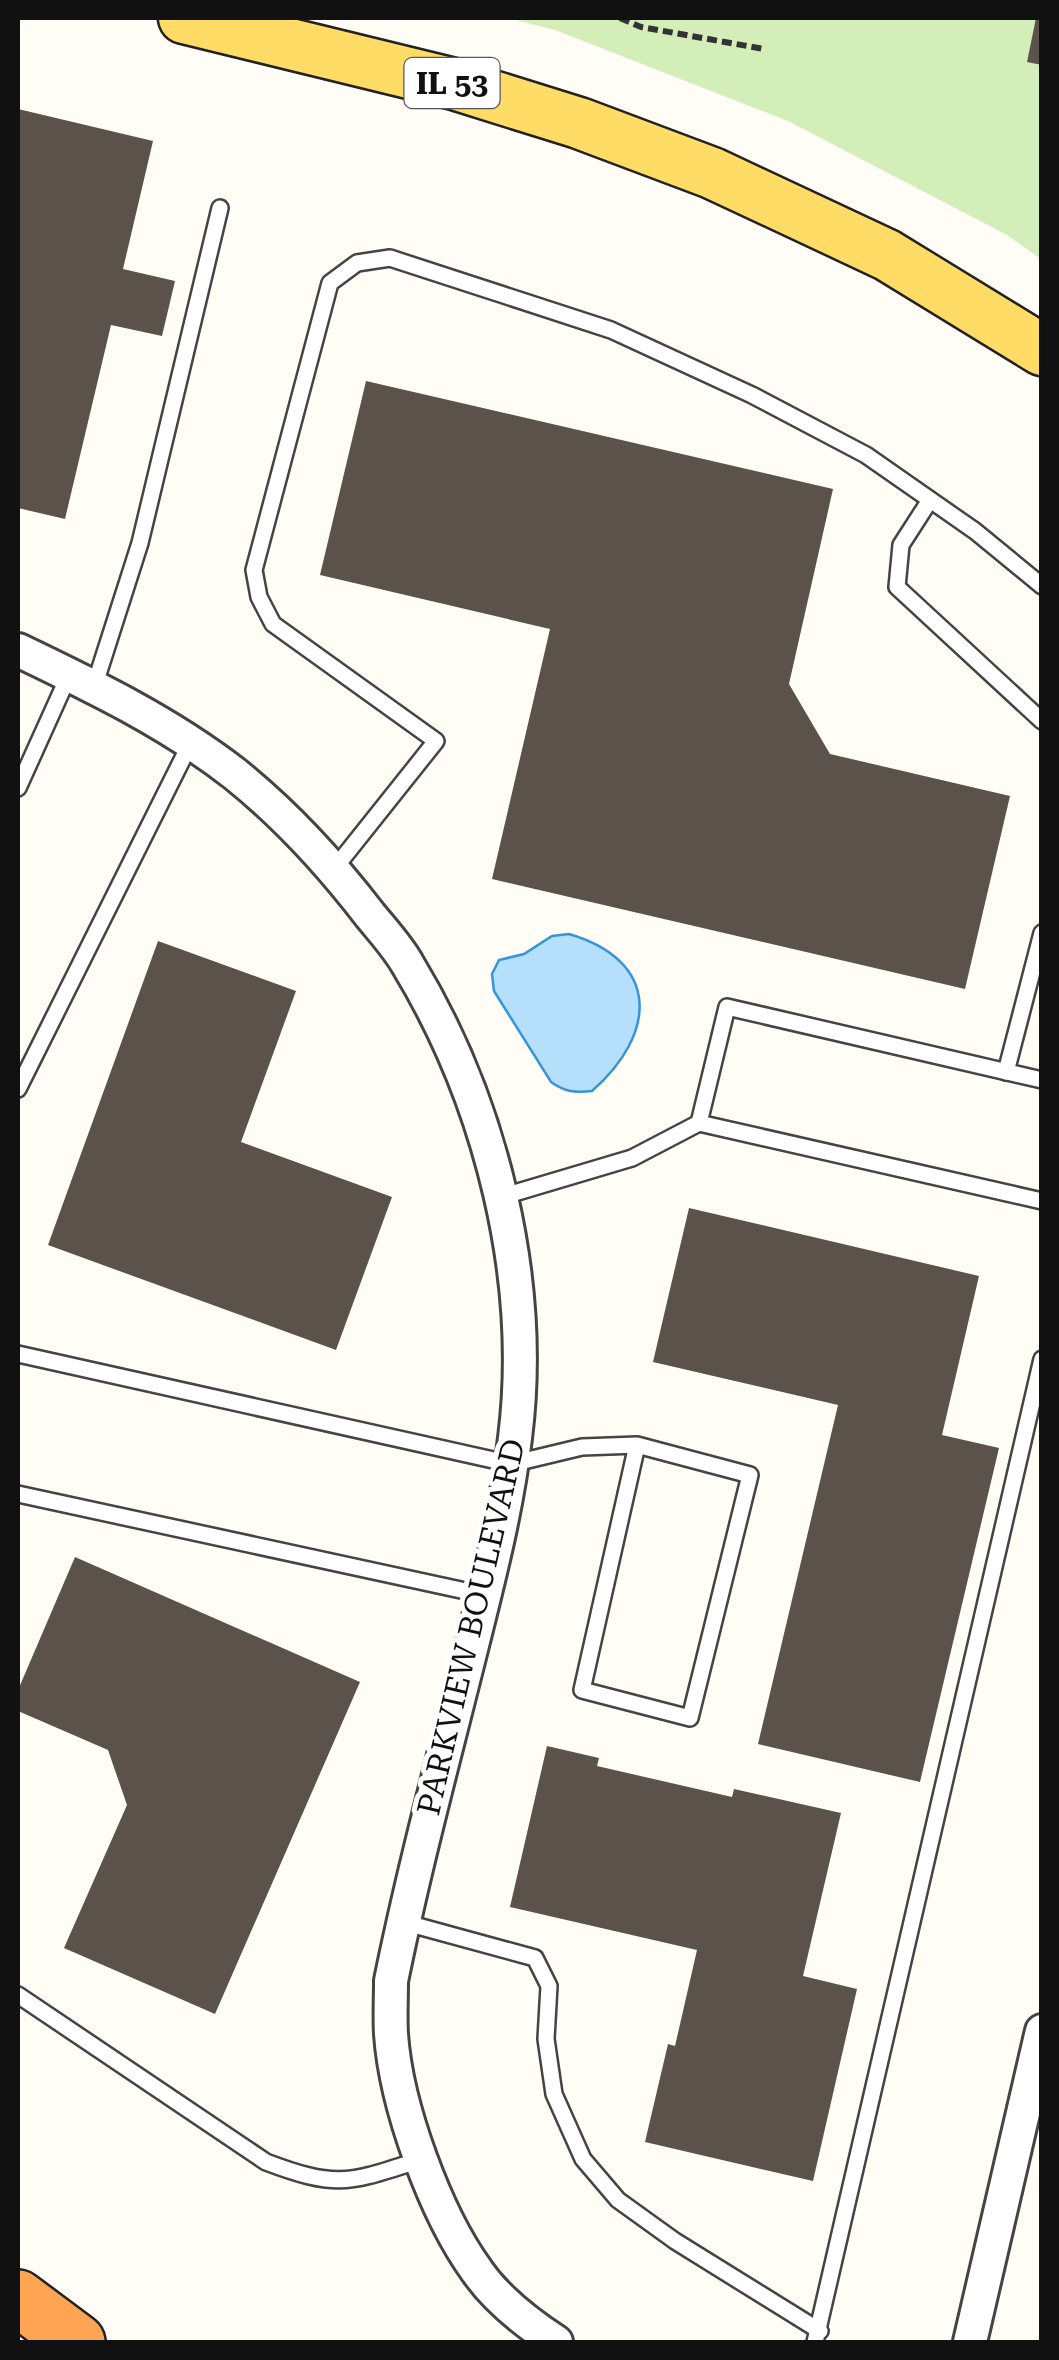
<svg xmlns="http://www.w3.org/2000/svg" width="1059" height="2360" viewBox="0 0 1059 2360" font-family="'Roboto Serif',serif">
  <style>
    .green { fill: #d4eeba }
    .water { fill: #b5dffb; stroke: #3694d8; stroke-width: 2.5 }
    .building { fill: #5b524c }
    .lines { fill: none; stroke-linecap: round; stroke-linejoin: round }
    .lane-casing { stroke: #444; stroke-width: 20 }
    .street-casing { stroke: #444; stroke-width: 38 }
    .primary-casing { stroke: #222; stroke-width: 55 }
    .highway-casing { stroke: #222; stroke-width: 60 }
    .path { stroke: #333; stroke-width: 6; stroke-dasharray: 10 5; stroke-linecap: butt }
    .lane { stroke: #fff; stroke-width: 15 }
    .street { stroke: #fff; stroke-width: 32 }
    .primary { stroke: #ffdc65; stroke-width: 50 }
    .highway { stroke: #fea554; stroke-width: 55 }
    .labels { text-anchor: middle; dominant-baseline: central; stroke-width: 10; stroke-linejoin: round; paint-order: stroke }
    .shield { fill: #fff; stroke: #585858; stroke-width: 2.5 }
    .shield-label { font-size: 30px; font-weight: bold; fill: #111 }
    .street-label { font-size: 32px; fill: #111; stroke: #fff }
  </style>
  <rect width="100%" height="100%" fill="#fffdf5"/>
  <path class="green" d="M508 18H1041V259L1007 235 788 121 555 30Z"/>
  <path class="water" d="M569 934C661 961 657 1034 592 1091 575 1093 565 1092 551 1082L494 991 492 974 499 960 524 954 552 936Z"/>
  <g class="building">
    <path d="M1036 18H1042V65L1027 62Z"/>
    <path d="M18 109 153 141 123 269 175 281 162 336 111 325 65 519 18 508Z"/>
    <path d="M366 381 833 489 789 684 830 754 1010 796 965 989 492 879 550 629 320 575Z"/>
    <path d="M158 941 296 991 241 1142 392 1197 336 1350 48 1245Z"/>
    <path d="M689 1208 979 1276 942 1435 999 1448 920 1782 758 1744 838 1405 653 1362Z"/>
    <path d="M75 1557 360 1682 215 2014 64 1948 127 1805 108 1750 18 1711V1690Z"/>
    <path d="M547 1746 599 1758 597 1766 732 1797 734 1789 841 1813 803 1976 857 1989 813 2181 645 2142 668 2044 675 2046 697 1950 510 1907Z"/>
  </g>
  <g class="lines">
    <g class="lane-casing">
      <g id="lane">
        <path d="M930 500 901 545 897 587 1042 721"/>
        <path d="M94 687 140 543 220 208"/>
        <path d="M18 788 69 675"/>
        <path d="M334 869 436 741 273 624 259 597 254 570 330 283 357 263 390 258 611 330 752 395 866 455 975 531 1042 586"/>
        <path d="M1006 1072 1042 933"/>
        <path d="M18 1089 191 742"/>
        <path d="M699 1123 727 1007 1042 1080"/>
        <path d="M501 1197 632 1158 699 1123 1042 1201"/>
        <path d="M18 1354 511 1464 582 1447 637 1445 750 1475 690 1718 582 1690 637 1445"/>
        <path d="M18 1494 484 1595"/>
        <path d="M403 1922 535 1958 549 1986 546 2039 554 2094 583 2159 618 2200 675 2241 820 2331"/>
        <path d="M18 1995 266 2162C340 2190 350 2182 423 2159"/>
        <path d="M815 2342 1042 1359"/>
      </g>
    </g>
    <g class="street-casing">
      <g id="street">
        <path d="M18 650C93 686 168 722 235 774 286 815 330 863 370 915 383 931 398 947 408 965 491 1102 535 1279 515 1438 507 1508 489 1577 472 1645 444 1757 414 1868 391 1981 391 1998 390 2017 391 2034 396 2106 435 2213 477 2271 497 2300 527 2323 556 2342"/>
        <path d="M970 2342 1042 2031"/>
      </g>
    </g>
    <g class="primary-casing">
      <path id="primary" d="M184 18 454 84 579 123 712 173 887 255 1042 350"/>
    </g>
    <g class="highway-casing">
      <path id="highway" d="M18 2298 77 2342"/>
    </g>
    <path class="path" d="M620 18 641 27 764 49"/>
    <use href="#lane" class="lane"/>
    <use href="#street" class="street"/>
    <use href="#primary" class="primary"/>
    <use href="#highway" class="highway"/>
  </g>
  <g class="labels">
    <rect class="shield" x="404.5" y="58" width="95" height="50" rx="8"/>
    <g class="shield-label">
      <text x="452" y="83">IL 53</text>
    </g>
    <g class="street-label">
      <text transform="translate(471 1627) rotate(-77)">PARKVIEW BOULEVARD</text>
    </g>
  </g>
  <rect width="1059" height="2360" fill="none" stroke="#111111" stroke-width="40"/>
</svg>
